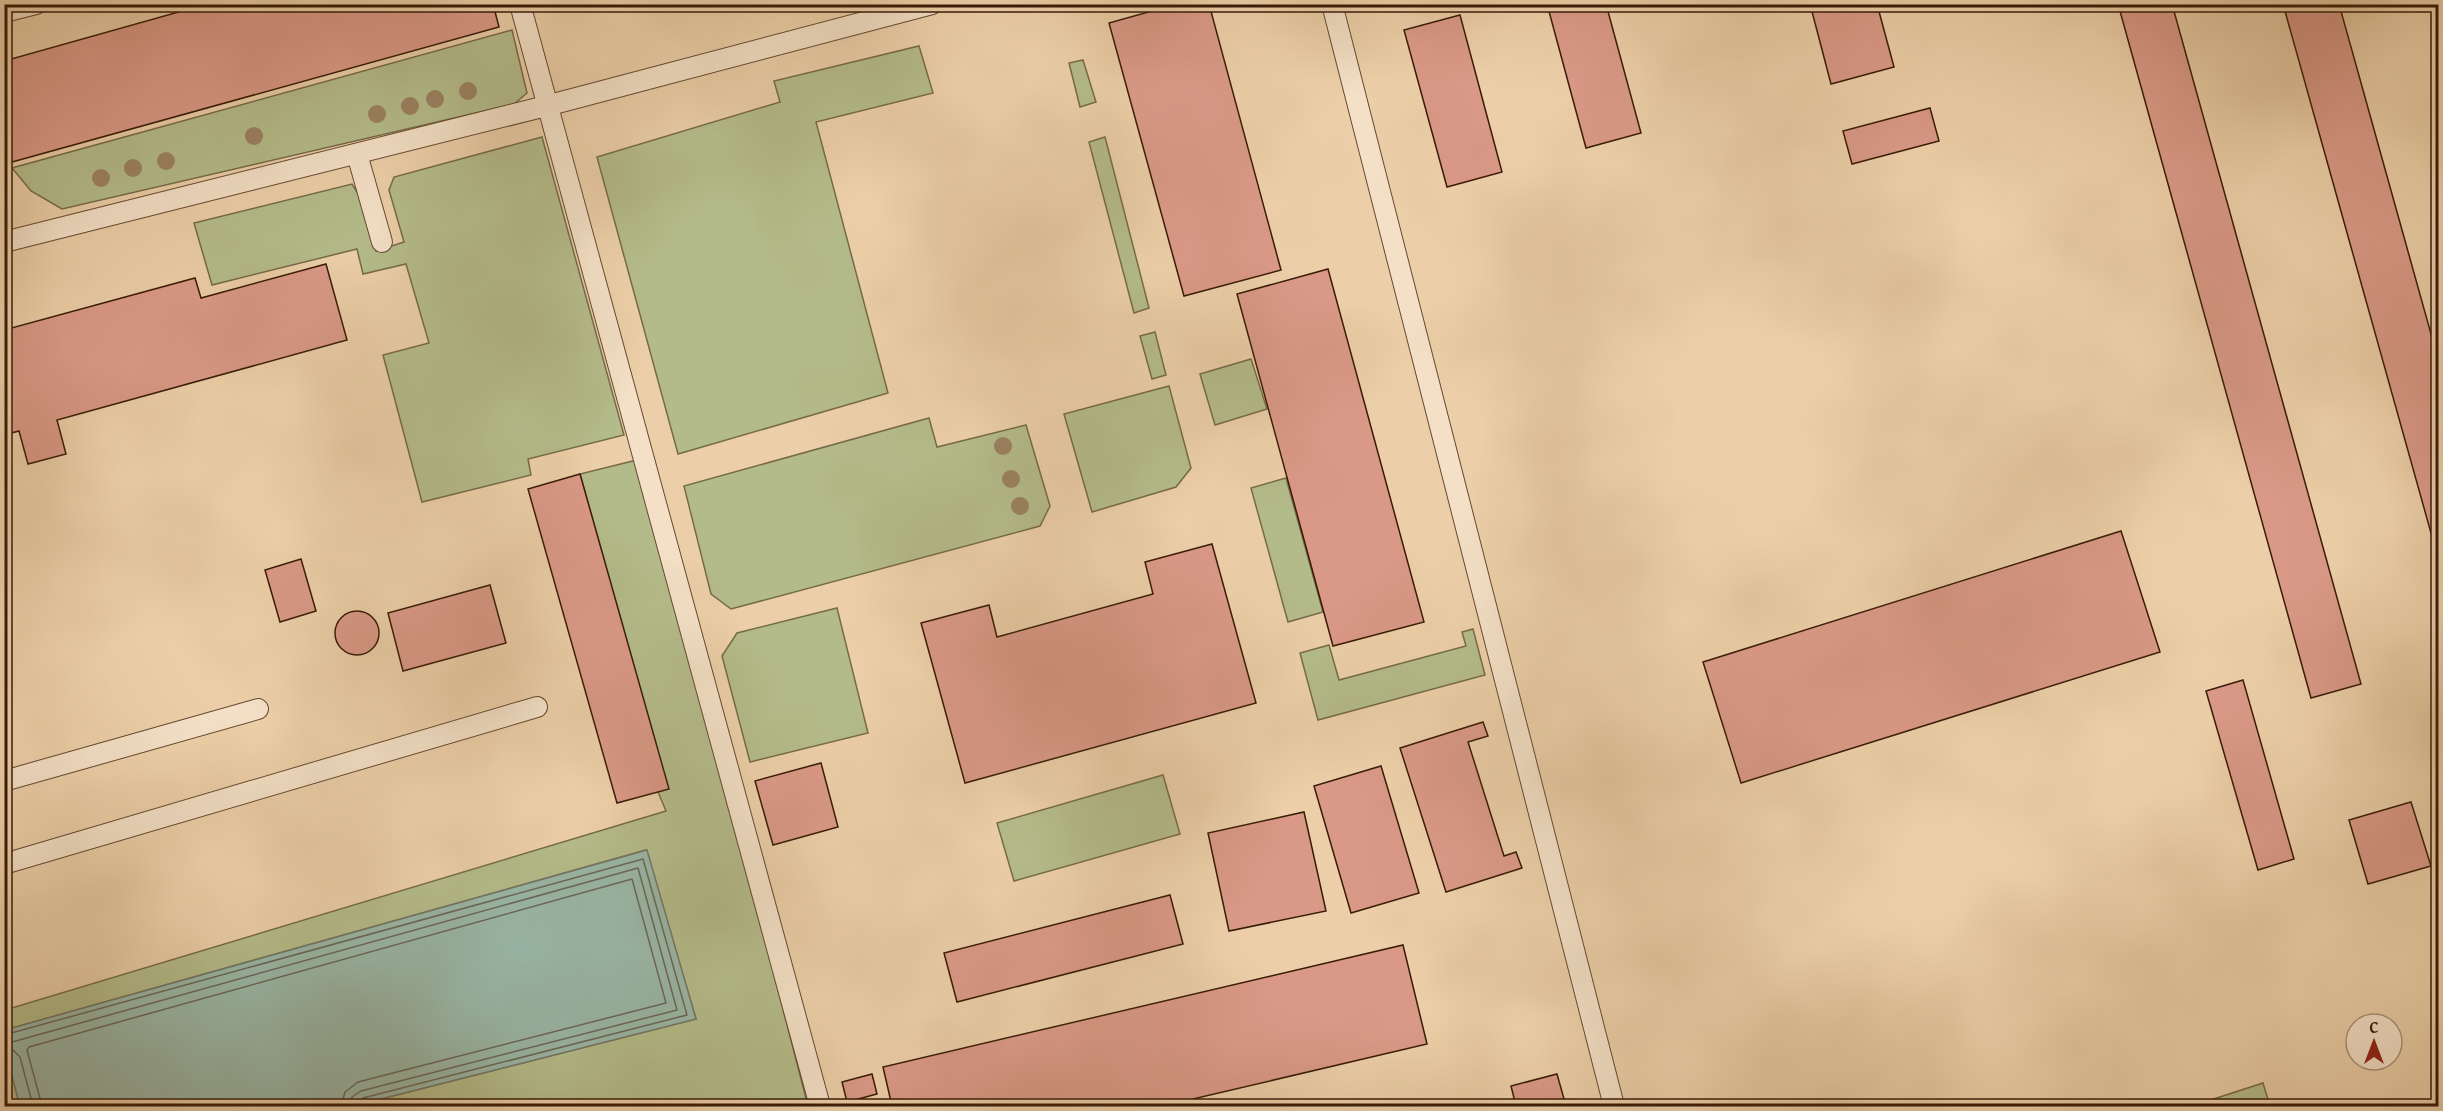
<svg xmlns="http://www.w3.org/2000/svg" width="2443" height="1111" viewBox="0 0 2443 1111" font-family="'Gentium Book Plus',serif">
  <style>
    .green { fill: #b4bb8a; stroke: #766b49; stroke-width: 1.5 }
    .water { fill: #99b6a6; stroke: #737867; stroke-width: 1.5 }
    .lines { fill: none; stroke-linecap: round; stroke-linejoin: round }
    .shore { stroke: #696857; stroke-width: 1.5 }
    .building { fill: #da9987; stroke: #391b08; stroke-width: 1.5 }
    .lane-casing { stroke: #664830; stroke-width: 22 }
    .lane { stroke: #f3e0c6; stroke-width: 20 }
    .tree { fill: #9b8262 }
  </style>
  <rect width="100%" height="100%" fill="#eccfa8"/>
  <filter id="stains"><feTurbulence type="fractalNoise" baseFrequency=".00333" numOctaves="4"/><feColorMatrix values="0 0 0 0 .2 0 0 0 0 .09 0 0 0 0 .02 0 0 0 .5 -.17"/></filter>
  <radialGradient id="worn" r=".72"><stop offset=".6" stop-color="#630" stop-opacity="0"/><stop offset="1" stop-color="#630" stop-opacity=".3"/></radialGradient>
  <g class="green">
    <path d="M512 30 527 93 514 104 62 209 31 191 12 168Z"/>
    <path d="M919 46 933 93 816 122 888 393 678 454 597 157 780 102 774 81Z"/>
    <path d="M1083 60 1096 102 1080 107 1069 63Z"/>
    <path d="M542 137 624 435 528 459 531 475 422 502 383 355 429 343 406 264 363 274 357 249 212 285 194 223 352 184 362 200 376 251 404 242 389 190 394 177Z"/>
    <path d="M1105 137 1149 308 1134 313 1089 142Z"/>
    <path d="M1155 332 1166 375 1152 379 1140 336Z"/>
    <path d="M1251 359 1267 409 1215 425 1200 374Z"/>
    <path d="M1169 386 1191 468 1176 487 1092 512 1064 414Z"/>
    <path d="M929 418 937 447 1026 425 1050 506 1040 526 731 609 711 594 684 486Z"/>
    <path d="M641 459 808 1106H622L620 1104 609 1106H353L696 1019 646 850 5 1030V1010L666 811 658 792 668 788 580 474Z"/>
    <path d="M1286 478 1323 612 1288 622 1251 488Z"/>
    <path d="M837 608 868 733 750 762 722 656 737 633Z"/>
    <path d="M1473 629 1485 675 1318 720 1300 653 1329 645 1339 680 1466 646 1462 632Z"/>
    <path d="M1163 775 1180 834 1014 881 997 823Z"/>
    <path d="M5 1050 20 1106H5Z"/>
    <path d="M2263 1083 2270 1106H2192Z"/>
  </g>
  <path class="water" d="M647 850 696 1019 353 1106H20L5 1050V1030Z"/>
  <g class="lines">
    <g class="shore">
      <path d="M4 1035 643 859 687 1015 363 1098 358 1106"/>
      <path d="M33 1106 20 1057 10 1047 12 1042 638 868 677 1010 361 1091 352 1097 350 1106"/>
      <path d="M42 1106 27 1050 29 1047 632 879 666 1003 358 1082 345 1092 341 1106"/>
    </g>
  </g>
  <g class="building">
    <path d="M207 4H493L499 27 12 162 4 136V61Z"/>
    <path d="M1177 4H1209L1281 270 1184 296 1109 23Z"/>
    <path d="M1547 4H1606L1641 133 1586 148Z"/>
    <path d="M1810 4H1877L1894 67 1831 84Z"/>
    <path d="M2118 4H2172L2361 684 2311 698Z"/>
    <path d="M2283 4H2339L2438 359V558Z"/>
    <path d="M1460 15 1502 172 1447 187 1404 30Z"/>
    <path d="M1930 108 1939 141 1852 164 1843 131Z"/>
    <path d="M326 264 347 340 57 420 66 454 28 464 19 431 4 435V330L195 278 201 298Z"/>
    <path d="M1328 269 1424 622 1333 646 1237 294Z"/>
    <path d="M580 474 669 789 617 803 528 489Z"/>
    <path d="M2121 531 2160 652 1741 783 1703 662Z"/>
    <path d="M1212 544 1256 703 965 783 921 623 989 605 997 637 1153 594 1145 562Z"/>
    <path d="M301 559 316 611 280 622 265 570Z"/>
    <path d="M490 585 506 643 403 671 388 613Z"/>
    <circle cx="357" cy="633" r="22"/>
    <path d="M2243 680 2294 859 2258 870 2206 691Z"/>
    <path d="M1483 722 1488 736 1468 742 1504 856 1516 852 1522 868 1446 892 1400 748Z"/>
    <path d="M821 763 838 827 773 845 755 781Z"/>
    <path d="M1381 766 1419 893 1351 913 1314 786Z"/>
    <path d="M2411 802 2431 866 2368 884 2349 820Z"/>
    <path d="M1304 812 1326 911 1229 931 1208 833Z"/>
    <path d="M1170 895 1183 944 957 1002 944 953Z"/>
    <path d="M1403 945 1427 1044 1163 1106H892L883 1067Z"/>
    <path d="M872 1074 877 1094 847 1102 842 1082Z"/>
    <path d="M1557 1074 1566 1106H1516L1511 1086Z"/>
  </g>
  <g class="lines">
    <g class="lane-casing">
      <g id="lane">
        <path d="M520 4 820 1106"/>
        <path d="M1332 4 1614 1106"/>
        <path d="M4 12 36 4"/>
        <path d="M357 154 382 242"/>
        <path d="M4 242 546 106 932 4"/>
        <path d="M4 781 258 709"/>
        <path d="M4 864 537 707"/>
      </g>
    </g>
    <use href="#lane" class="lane"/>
  </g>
  <g class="tree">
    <circle cx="468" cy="91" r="9"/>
    <circle cx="435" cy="99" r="9"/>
    <circle cx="410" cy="106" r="9"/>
    <circle cx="377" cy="114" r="9"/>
    <circle cx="254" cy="136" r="9"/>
    <circle cx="166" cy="161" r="9"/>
    <circle cx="133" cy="168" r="9"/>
    <circle cx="101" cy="178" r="9"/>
    <circle cx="1003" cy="446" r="9"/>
    <circle cx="1011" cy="479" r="9"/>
    <circle cx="1020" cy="506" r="9"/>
  </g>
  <rect width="2443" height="1111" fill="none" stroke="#eccfa8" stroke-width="24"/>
  <rect x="6" y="6" width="2431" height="1099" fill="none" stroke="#391b08" stroke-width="3"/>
  <rect x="12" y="12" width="2419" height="1087" fill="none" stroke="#391b08" stroke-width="1.5"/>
  <g transform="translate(2374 1042)"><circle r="28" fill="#f3e0c6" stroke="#a9917a" stroke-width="1.5"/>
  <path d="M0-4.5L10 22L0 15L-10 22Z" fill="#8f2418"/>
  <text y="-9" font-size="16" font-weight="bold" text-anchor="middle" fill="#391b08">С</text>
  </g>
  <rect width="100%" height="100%" filter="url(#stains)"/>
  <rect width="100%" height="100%" fill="url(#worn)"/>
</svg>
